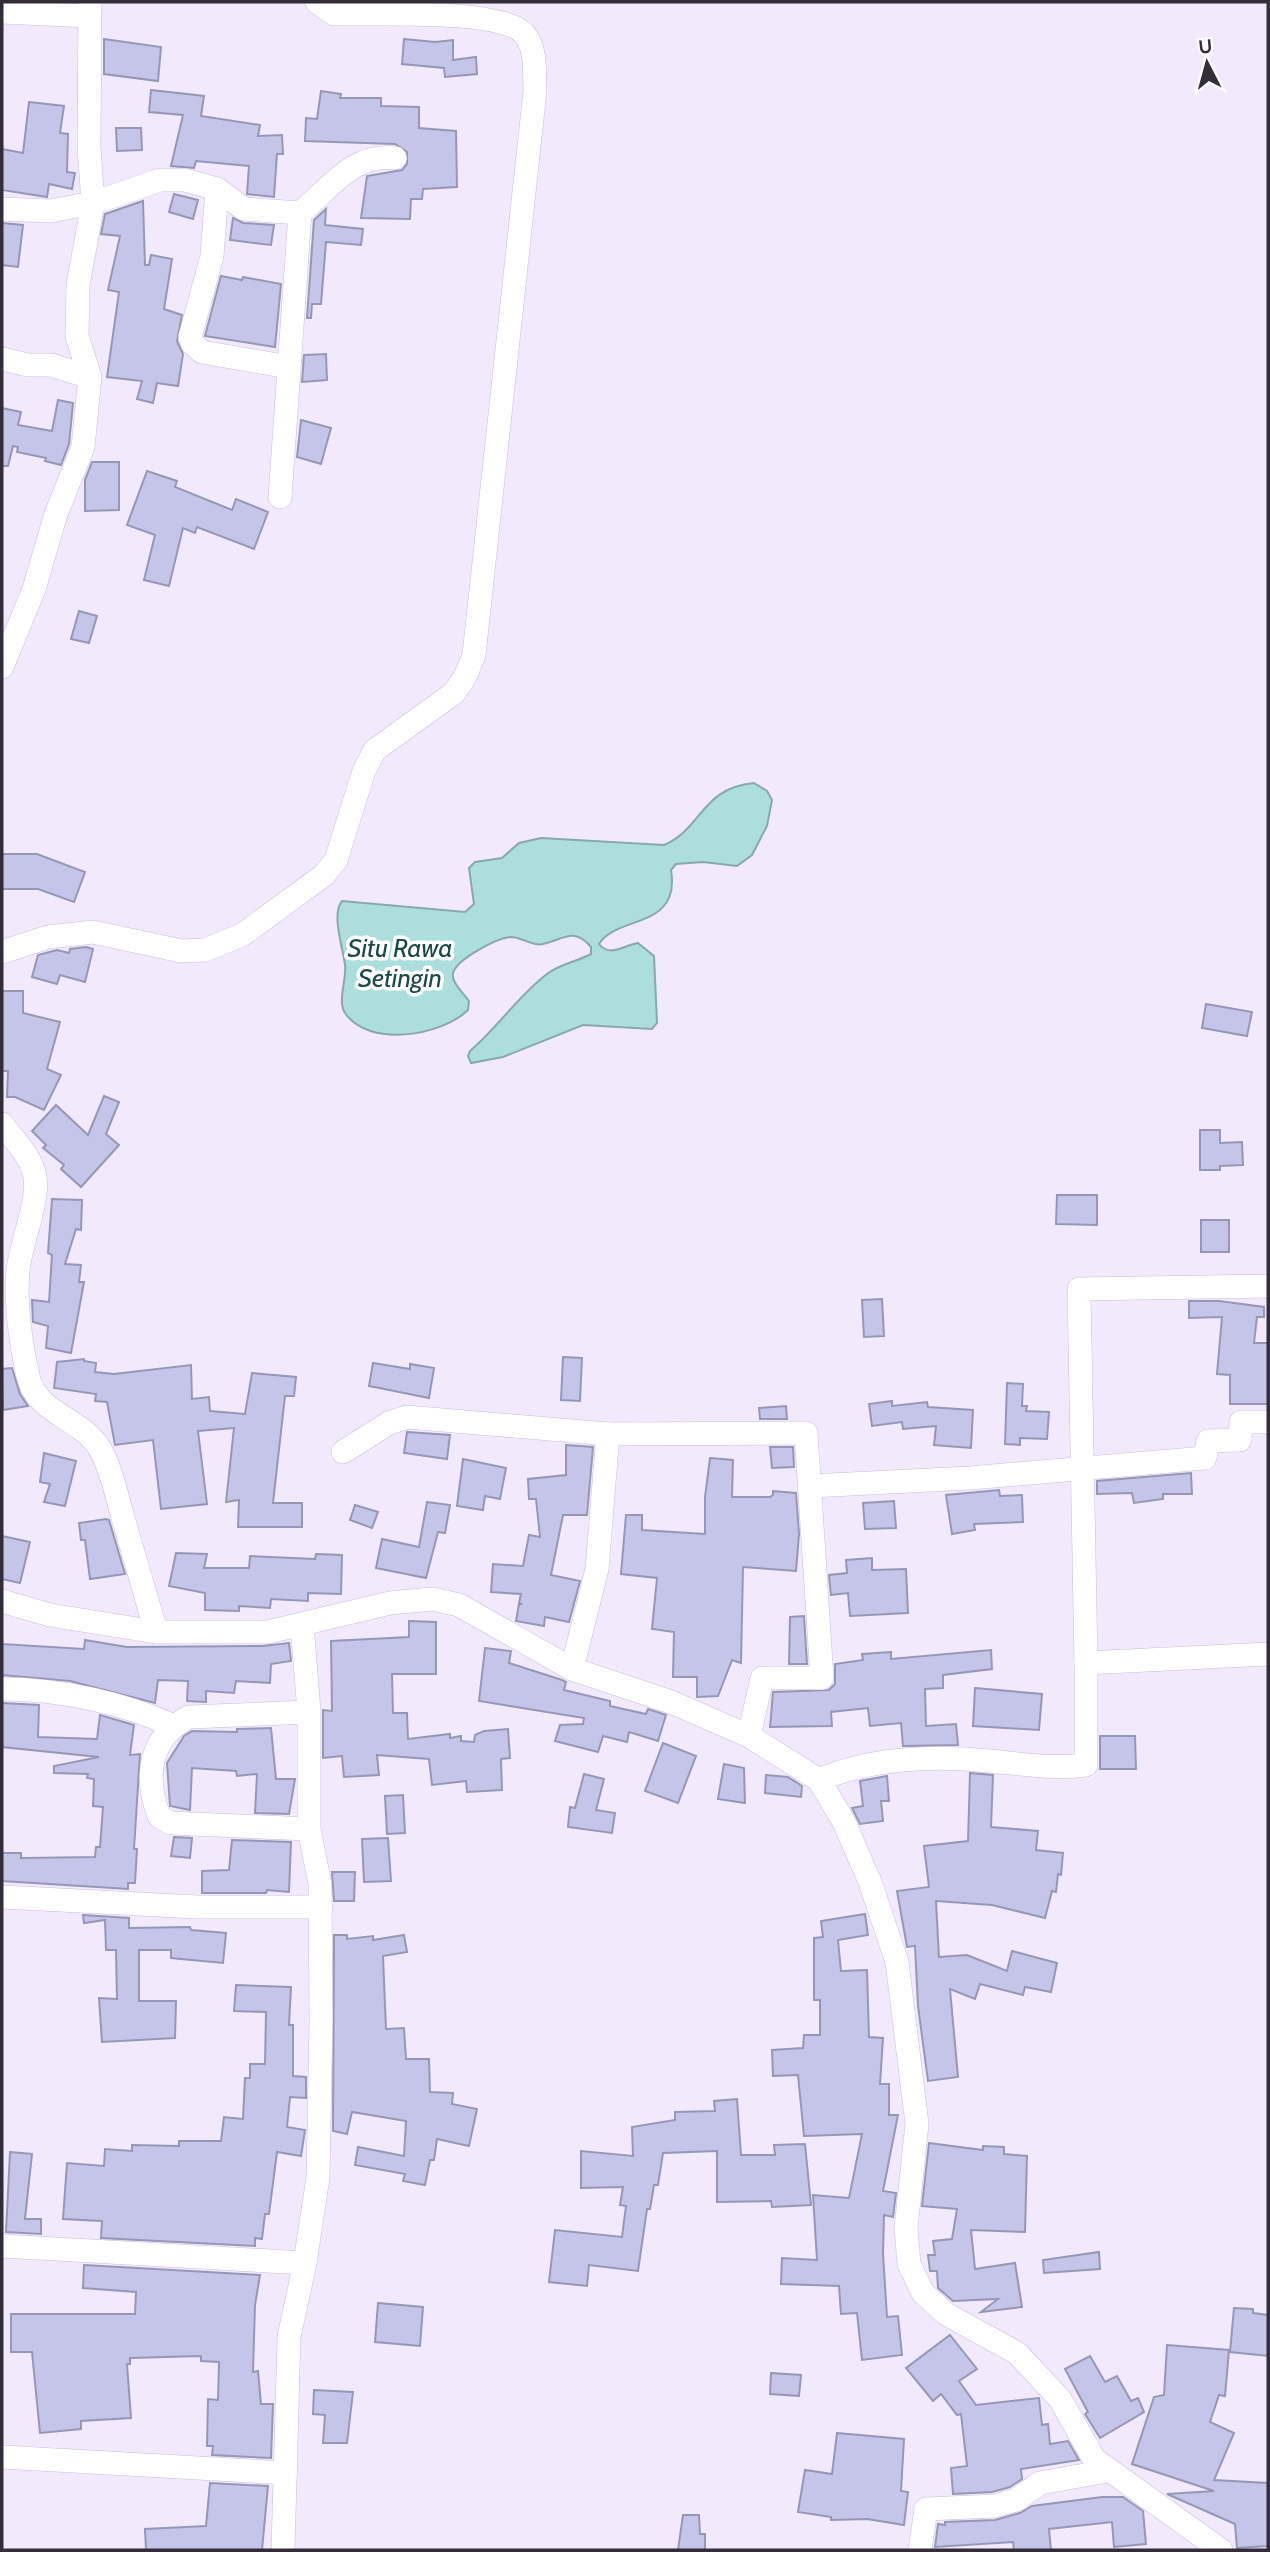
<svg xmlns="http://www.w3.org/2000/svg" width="1270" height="2552" viewBox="0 0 1270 2552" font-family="Cabin,sans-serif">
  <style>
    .water { fill: #acdede; stroke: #88a9ac; stroke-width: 2 }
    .building { fill: #c5c5ea; stroke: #9697b7; stroke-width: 2 }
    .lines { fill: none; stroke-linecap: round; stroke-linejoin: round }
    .minor-casing { stroke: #ccbddd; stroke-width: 24 }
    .minor { stroke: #fff; stroke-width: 23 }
    .labels { text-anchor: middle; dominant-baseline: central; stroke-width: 7; stroke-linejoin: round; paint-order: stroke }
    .water-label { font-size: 26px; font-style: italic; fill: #1a4747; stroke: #fff }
  </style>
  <rect width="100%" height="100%" fill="#f3e9fd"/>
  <path class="water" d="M754 783 767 791 772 800 767 826 752 855 737 866 703 862 676 864 671 870C681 930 616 915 599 944 610 958 624 945 638 943L654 956 657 1023 652 1029 583 1025 503 1057 471 1063 468 1056 470 1051C498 1027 519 995 547 974 560 964 576 962 591 954V947C573 926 563 940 543 944 533 947 522 937 511 937 497 938 457 959 453 973 451 982 464 994 469 1001L468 1010C441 1036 369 1048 345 1013 337 1001 347 979 345 965 343 948 331 914 342 901L465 912 474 904 469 868 475 862 502 858 519 843 541 838 664 845C703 828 701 788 754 783Z"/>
  <g class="building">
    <path d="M104 39 161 47 158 81 104 74Z"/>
    <path d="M404 39 435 42 453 40V60L476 57 477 74 445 77 444 68 402 64Z"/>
    <path d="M151 90 204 96 201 116 260 125 258 136 282 135 283 154H277L274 197 247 194 249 166 196 161 194 168 171 166 183 115 149 112Z"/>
    <path d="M321 91 341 94 340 98H381V106L419 107V128L456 131 457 187 423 189 422 199H411L410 219 361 218 367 176 402 170 407 164V152L395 144 305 141 306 118 317 119Z"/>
    <path d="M29 102 64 106 60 133 68 134 67 172 75 173 72 189 49 184 47 197 2 190V149L23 153Z"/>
    <path d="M116 128H141L142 150 117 151Z"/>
    <path d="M174 194 198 200 193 219 169 212Z"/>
    <path d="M143 201 145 265H149L151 255 172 259 164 309 182 315 177 341 183 354 178 386 157 383 153 403 137 399 142 381 107 377 119 292 108 290 120 236 101 234 105 214Z"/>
    <path d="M326 209 325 225 363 229 361 245 326 242 321 304H312L311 318H307L314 220Z"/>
    <path d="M233 218 243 223 274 225 271 245 230 240Z"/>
    <path d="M2 223 23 225 18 267 2 265Z"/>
    <path d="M221 276 242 280 243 277 281 284 275 347 205 336Z"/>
    <path d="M326 354 327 380 302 382 304 355Z"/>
    <path d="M58 400 73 403 69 444 61 465 45 461 46 458 17 452 18 447 13 446 8 466H2V408L21 412 18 425 52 431Z"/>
    <path d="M301 420 331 428 321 464 297 457Z"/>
    <path d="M92 462H119V510L85 511V480Z"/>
    <path d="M147 471 177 481 175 487 232 510 236 499 268 512 254 549 197 527 195 533 183 528 169 586 144 580 155 535 127 525Z"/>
    <path d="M79 611 97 616 89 643 71 639Z"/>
    <path d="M2 854H37L85 872 74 902 38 889H2Z"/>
    <path d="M86 947 93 949 85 982 60 975 57 984 32 977 38 955 57 950 69 953 70 949Z"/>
    <path d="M2 991H23V1013L60 1022 47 1069 61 1075 44 1110 15 1097H7L8 1071H2Z"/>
    <path d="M1206 1004 1252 1012 1247 1036 1202 1028Z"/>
    <path d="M104 1096 119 1102 106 1134 119 1145 81 1187 61 1169 64 1165 43 1148 46 1145 32 1131 56 1105 88 1135Z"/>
    <path d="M1200 1130H1220V1143L1242 1142 1243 1165 1220 1166V1170H1200Z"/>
    <path d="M1057 1195H1097V1225L1056 1224Z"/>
    <path d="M52 1199 82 1200 81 1230 76 1229 65 1264 81 1265 79 1282H84L71 1353 46 1348 48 1326 33 1322 32 1300 49 1302 52 1255 48 1253Z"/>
    <rect x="1201" y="1220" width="28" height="32"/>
    <path d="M882 1299 884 1336 864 1337 862 1300Z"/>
    <path d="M1189 1301H1219L1264 1307V1317H1257L1254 1343H1268V1404H1230V1375L1217 1374 1222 1317 1189 1318Z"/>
    <path d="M563 1357 582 1358 580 1401 561 1400Z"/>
    <path d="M84 1359V1361L96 1363 95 1372 114 1374 191 1365 192 1399 209 1397 210 1411 245 1414 252 1373 296 1377 294 1396H285L273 1503H302V1527H238L239 1500 226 1502 234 1428 198 1431 207 1504 161 1509 153 1440 115 1445 107 1402 95 1401 96 1394 54 1388 57 1362Z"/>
    <path d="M373 1363 410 1369V1364L434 1368 429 1398 369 1386Z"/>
    <path d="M12 1368 20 1394 28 1406 3 1410 2 1369Z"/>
    <path d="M1007 1383 1023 1384 1022 1406H1027L1026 1411 1049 1412 1047 1439 1020 1438V1445L1005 1444Z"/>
    <path d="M892 1401V1406L927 1402 928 1407 973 1410 971 1448 934 1445 936 1426 903 1429 902 1422 872 1426 869 1404Z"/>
    <path d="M786 1406 787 1419H760L759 1408Z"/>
    <path d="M407 1432 450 1435 447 1459 404 1453Z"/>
    <path d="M566 1445 593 1447 587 1515H563L551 1575 580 1581 569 1622 545 1617 544 1626 516 1621 519 1604H522L519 1603 521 1594 491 1592 493 1564 523 1566 529 1535 540 1537 536 1499H529L528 1479 566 1475Z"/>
    <path d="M770 1447H793L794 1467 772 1468Z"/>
    <path d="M44 1453 76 1461 65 1506 44 1502 50 1484 40 1482Z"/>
    <path d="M710 1458 733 1460 732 1497H770L773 1495V1491L796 1493 799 1534 796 1571 743 1567 741 1663 732 1660 718 1696 697 1697V1677H673L674 1632 652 1629 657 1578 621 1574 626 1515H642V1530L705 1534V1497Z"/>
    <path d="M463 1459 506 1468 500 1499 485 1496 483 1510 457 1506Z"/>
    <path d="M1191 1473 1192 1494H1163V1499L1134 1503 1132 1493 1097 1494V1481Z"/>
    <path d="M999 1490 1000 1496 1022 1495 1023 1522 974 1524 975 1530 952 1534 946 1495Z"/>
    <path d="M894 1501 896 1528 865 1529 863 1503Z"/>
    <path d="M427 1502 450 1505 445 1533 438 1532 426 1578 376 1568 382 1539 419 1547Z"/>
    <path d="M355 1505 378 1512 372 1528 350 1520Z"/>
    <path d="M106 1519 109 1520 125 1574 90 1579 85 1540H81L79 1523Z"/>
    <path d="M2 1536 30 1542 20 1583 2 1579Z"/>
    <path d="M176 1553 207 1554 204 1568H249L250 1556 315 1559 316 1554 342 1555 341 1594 308 1593V1601L271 1599 270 1608 239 1606V1611L205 1610V1593L169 1586Z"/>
    <path d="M872 1558V1570L906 1569 908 1613 850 1616 848 1593 831 1595 829 1575 847 1573 846 1560Z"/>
    <path d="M804 1616 807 1664H789L790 1617Z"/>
    <path d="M409 1621 436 1622V1674H392L393 1713H407L408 1739 450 1734V1738L461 1736V1741L474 1742 475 1735 484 1731 508 1729 510 1758 501 1759 502 1790 467 1792 466 1781 432 1785 429 1759 377 1755 379 1775 344 1777 342 1756 323 1758V1710L332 1711 331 1641 409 1637Z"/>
    <path d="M85 1640 127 1647 262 1646 289 1643 291 1661 271 1664 270 1683 236 1681 234 1693 206 1691V1702L187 1701 188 1681 158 1680 155 1703 70 1681 2 1675V1644L84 1649Z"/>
    <path d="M485 1648 511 1651 509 1663 562 1680 566 1682 564 1690 610 1701V1706L646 1714 648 1709 666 1715 658 1741 629 1732 627 1742 603 1736 598 1752 555 1741 560 1725 583 1724 584 1718 479 1701Z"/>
    <path d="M991 1650 992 1669 943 1675V1688L925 1689 926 1726 956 1724 958 1745 903 1746 901 1723 870 1726 868 1708 831 1712 832 1726 770 1727 773 1692 829 1690 835 1684V1664L863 1660 862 1654 891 1652V1659Z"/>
    <path d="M975 1688 1042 1694 1039 1730 973 1726Z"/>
    <path d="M2 1703 39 1705 38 1737 97 1739 100 1715 134 1725 130 1755 140 1754 134 1849H137L135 1883H128V1889L2 1881V1853H21V1858L95 1857 96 1847H100L103 1807 93 1806 94 1779 87 1778 88 1774 54 1773V1766L99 1757 2 1747Z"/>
    <path d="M271 1728 276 1779H295L289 1814 255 1813 257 1774 237 1776 236 1771 192 1768 190 1810 170 1806 167 1763 184 1736 192 1731 237 1732V1729Z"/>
    <path d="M1100 1736H1135L1136 1769H1100Z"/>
    <path d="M663 1743 696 1756 678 1803 645 1791Z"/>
    <path d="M724 1764 744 1768 745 1803 718 1799Z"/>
    <path d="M970 1773 993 1775 991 1827 1038 1831 1036 1850 1063 1853 1061 1875 1058 1874 1056 1892 1052 1891 1045 1918 992 1905 936 1901 939 1957 967 1955 1007 1971 1012 1951 1057 1963 1051 1992 1025 1987 1023 1995 980 1984 975 1999 950 1989 958 2077 928 2081 918 2006 915 1946 907 1947 897 1891 929 1887 924 1846 968 1841Z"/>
    <path d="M584 1774 604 1779 596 1810 615 1813 612 1833 568 1827 570 1807 575 1808Z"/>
    <path d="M766 1775 788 1777 802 1786 801 1797 765 1793Z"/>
    <path d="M887 1776 889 1801H881L883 1821 860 1824 852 1808 863 1806 860 1781Z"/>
    <path d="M403 1795 405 1833 387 1834 385 1796Z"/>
    <path d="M174 1837 192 1838 190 1858 171 1856Z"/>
    <path d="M388 1838 391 1881 364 1882 362 1839Z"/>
    <path d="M232 1840 291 1842 289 1892 267 1890 266 1893H202V1871L229 1870Z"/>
    <path d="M332 1872H355L354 1901H334Z"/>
    <path d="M865 1914 868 1935 838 1940 841 1971 867 1970 869 2037 883 2038 880 2084H889V2115H898L883 2191 896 2193 893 2217 884 2215 883 2254 887 2317 898 2316 902 2355 862 2360 857 2313 841 2314 839 2286 781 2284 782 2258 817 2260 813 2195 849 2198 862 2134 804 2136 798 2075 773 2076 772 2050 803 2048 804 2035H820V2000H814V1938L823 1937 821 1921Z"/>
    <path d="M83 1915 129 1918V1928L190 1927 191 1930 226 1933 223 1963 171 1958V1950H139V2001H176L175 2038 102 2042 99 1998 117 1999 116 1950H106L105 1920 84 1923Z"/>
    <path d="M334 1935H347V1939L373 1936V1940L404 1935 407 1952 383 1956 386 2029 404 2028 406 2059H429L430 2092 453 2093 452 2104 477 2109 469 2146 437 2139 434 2160H430L425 2185 403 2181 405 2174 355 2165 358 2147 404 2156 406 2121 352 2112 347 2134 333 2131Z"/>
    <path d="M236 1985 291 1987 289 2025H293V2076L306 2077V2098L290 2097 287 2127 305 2130 301 2156 277 2152 269 2214H265L262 2239 255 2238V2246L101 2238 102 2221 63 2219 67 2163 104 2166 105 2149 132 2151V2145L179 2146V2141H221L224 2117 243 2119 245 2078H250V2064H265L266 2012 234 2011Z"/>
    <path d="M737 2099 741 2155H775L774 2145 805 2144 811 2205 772 2207 771 2201 717 2202V2151L663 2153 658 2185H654L650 2209H647L638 2271 589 2265 587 2286 549 2282 555 2230 622 2237 626 2206 620 2205 623 2187 581 2188V2151L633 2156 632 2127 675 2120V2112L715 2111 714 2101Z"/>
    <path d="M929 2143 983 2150V2146L1004 2147V2154L1027 2156 1025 2232 971 2230 975 2269 1015 2263 1022 2307 981 2312 998 2299 953 2301 938 2288 937 2271H930L928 2255H935L933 2241 952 2239 957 2209 922 2206Z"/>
    <path d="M10 2152 32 2154 25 2219H41V2234L6 2232Z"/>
    <path d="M1099 2252 1100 2269 1044 2273 1043 2260Z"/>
    <path d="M84 2265 260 2275 255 2305 253 2372 258 2371 261 2404H273L271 2458 212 2455 213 2446H207L208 2399 218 2400 219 2362 201 2361V2356L130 2358V2364H127L131 2418 81 2421V2429L40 2433 32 2352H11V2314H135L136 2292 83 2288Z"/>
    <path d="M378 2303 423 2307 420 2346 375 2342Z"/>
    <path d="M1234 2308 1253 2309V2313L1268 2315V2356L1230 2352Z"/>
    <path d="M950 2335 977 2369 959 2381 976 2405 1039 2398 1042 2425 1048 2424 1050 2444 1068 2441 1079 2460 1021 2469 1022 2479 1010 2487 992 2492 953 2494 951 2468 967 2466 961 2414 957 2415 941 2394 933 2401 906 2368Z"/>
    <path d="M1167 2345 1229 2350 1225 2396 1219 2395 1210 2422 1234 2433 1214 2480 1268 2483V2546L1237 2548 1235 2524 1167 2494 1214 2491 1132 2464 1154 2397 1164 2395Z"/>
    <path d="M1090 2356 1105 2382 1117 2376 1131 2401 1138 2398 1144 2412 1100 2438 1085 2414 1088 2412 1065 2369Z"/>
    <path d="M771 2373 801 2375 799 2396 770 2394Z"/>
    <path d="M314 2390 353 2392 347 2443H323L325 2415 313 2414Z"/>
    <path d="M837 2433 904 2439 901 2491 908 2492 904 2525 867 2519 831 2520V2517L798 2512 805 2470 832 2474Z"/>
    <path d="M210 2483 268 2486 262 2550H146L145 2529 206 2526Z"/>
    <path d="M1102 2497H1123L1143 2511 1146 2544 1114 2547 1112 2522 1049 2529 1051 2550H1014L1013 2542 935 2547 938 2524 945 2525V2522L995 2520 1020 2513 1032 2506Z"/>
    <path d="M683 2515H699L700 2534H705V2550H678Z"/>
  </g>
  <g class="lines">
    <g class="minor-casing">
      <g id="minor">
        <path d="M2 12 89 16"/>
        <path d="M217 189 212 256 190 337 192 343 202 352 289 367"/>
        <path d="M2 209 50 211 93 203 160 180H185L217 189 244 209 300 213C330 188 353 153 395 158"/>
        <path d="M2 359 28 365H51L90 377 77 336 78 285 93 203 89 147 90 2"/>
        <path d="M280 497 300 213"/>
        <path d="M2 667 34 589 56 514 83 447 90 377"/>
        <path d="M2 952 48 937 93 932 181 951 205 950 242 935 324 875 336 860 364 771 375 750 454 693 465 677 474 655 535 91C534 72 537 48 524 34 502 8 371 15 334 14L317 2"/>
        <path d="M2 1124C14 1140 32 1157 35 1177 39 1201 21 1243 18 1270 15 1303 21 1344 28 1376 37 1415 81 1417 100 1449 111 1468 116 1493 122 1514 133 1553 145 1592 156 1632H268L390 1603 432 1599 459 1605 572 1669 671 1702 749 1736 819 1780 844 1822 870 1882 897 1962 917 2124 906 2228 909 2264 923 2293 946 2314 1017 2353 1060 2399 1094 2459 1221 2550"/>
        <path d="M343 1452 389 1423 407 1417 608 1434 806 1433 822 1678H762L749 1736"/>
        <path d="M810 1486 970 1478 1205 1458 1208 1441 1240 1440 1241 1422H1268"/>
        <path d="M2 1601 50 1615 156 1632"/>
        <path d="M1086 1663 1079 1289 1268 1286"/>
        <path d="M572 1669 597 1569 608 1434"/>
        <path d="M2 1689C59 1689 120 1702 172 1725"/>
        <path d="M309 1712 189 1717C149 1737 144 1776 159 1816L170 1823 309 1829"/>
        <path d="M819 1780C870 1758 935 1755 989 1761 1022 1764 1053 1769 1086 1765V1663L1268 1654"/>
        <path d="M2 1897 197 1907H321"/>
        <path d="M2 2246 305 2263"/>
        <path d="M2 2457 286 2473"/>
        <path d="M283 2550 289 2337 305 2263 318 2177 321 2020 320 1884 309 1829V1712L302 1624"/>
        <path d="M920 2550 926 2509 994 2506 1016 2500 1040 2483 1107 2471"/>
      </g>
    </g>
    <use href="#minor" class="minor"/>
  </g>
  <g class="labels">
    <g class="water-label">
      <text x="400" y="948">Situ Rawa<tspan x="400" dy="30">Setingin</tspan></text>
    </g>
  </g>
  <rect width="1270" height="2552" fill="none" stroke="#332d39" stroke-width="7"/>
  <g transform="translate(1207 63) rotate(354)" stroke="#ffffff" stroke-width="5" paint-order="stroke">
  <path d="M0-5L12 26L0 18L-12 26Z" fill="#332d39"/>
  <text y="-10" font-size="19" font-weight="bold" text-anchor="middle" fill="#332d39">U</text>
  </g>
</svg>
